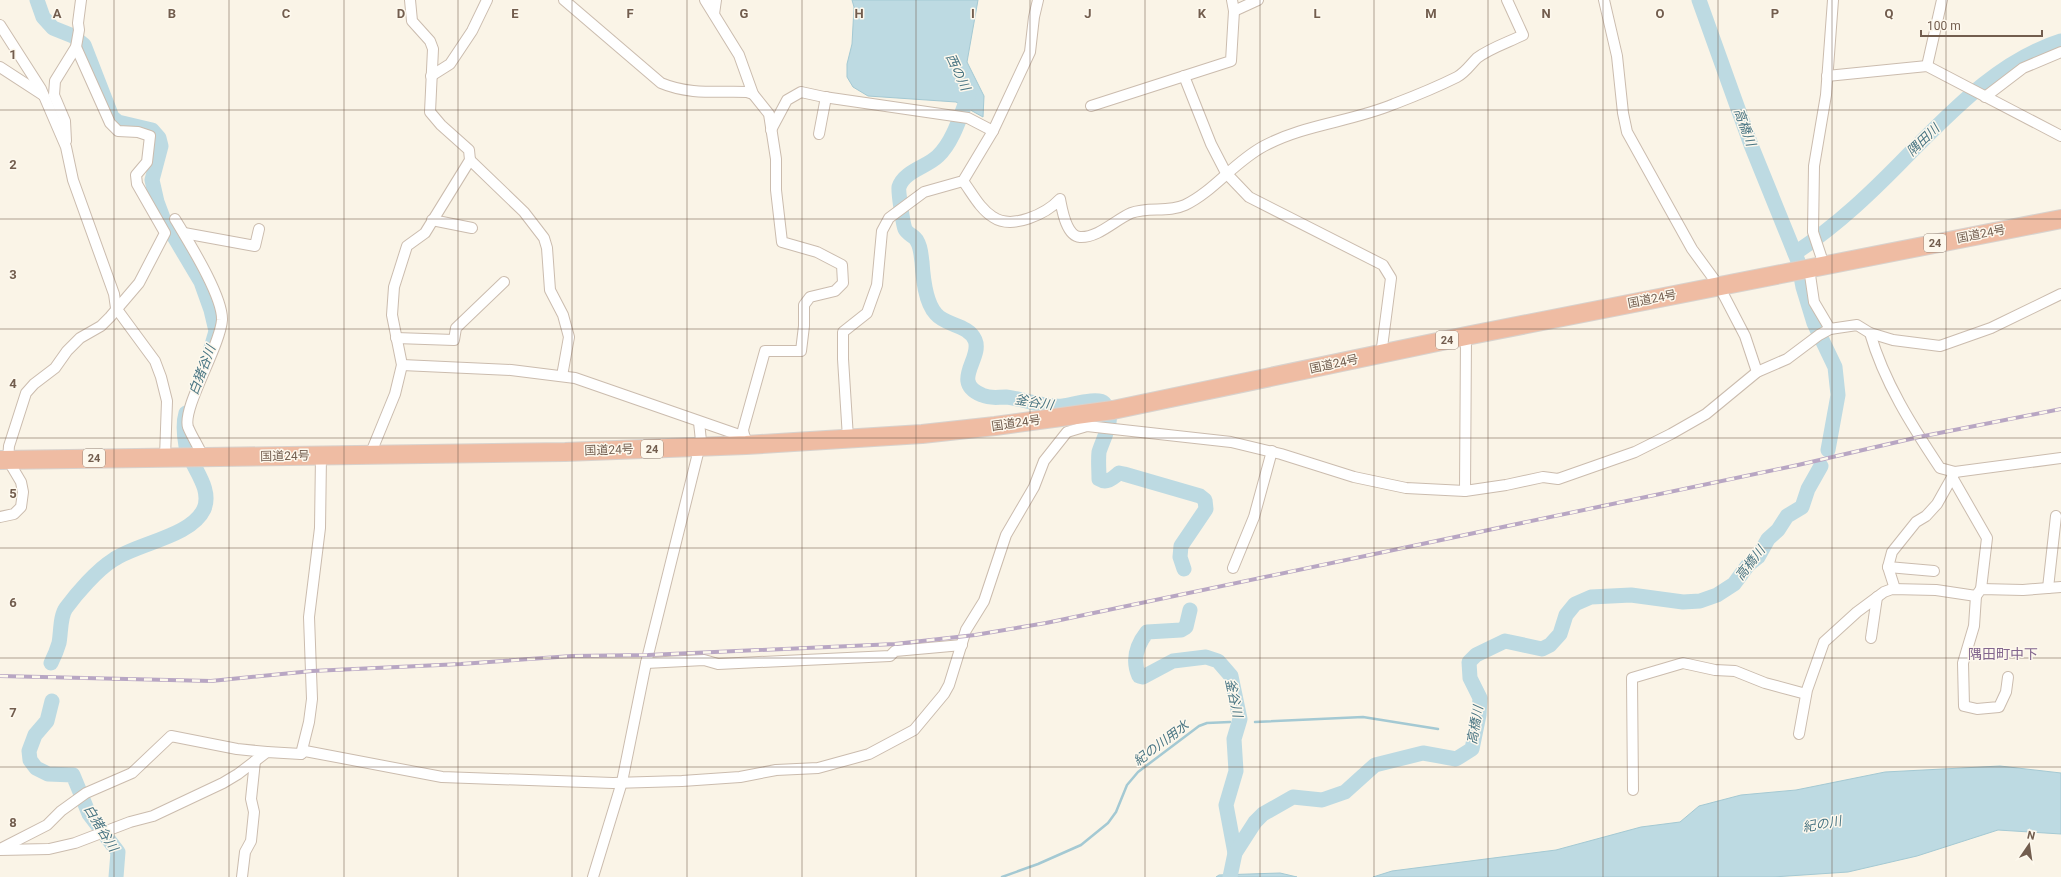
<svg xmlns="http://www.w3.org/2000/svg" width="2061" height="877" viewBox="0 0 2061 877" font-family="Roboto,'Noto Sans JP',sans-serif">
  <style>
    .water { fill: #bddae2; stroke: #a4c9d3 }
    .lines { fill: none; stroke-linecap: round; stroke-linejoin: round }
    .stream { stroke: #a4c9d3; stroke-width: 2.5 }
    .river { stroke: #bddae2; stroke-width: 15 }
    .street-casing { stroke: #cbbcae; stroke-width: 12 }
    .highway-casing { stroke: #d8d2cd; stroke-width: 20 }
    .street { stroke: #fff; stroke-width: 10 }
    .highway { stroke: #efbca3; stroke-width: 18 }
    .rail-casing { stroke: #b8a6c3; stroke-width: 4 }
    .rail { stroke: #fdf8ed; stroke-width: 2.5; stroke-dasharray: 8; stroke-linecap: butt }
    .grid { fill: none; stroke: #725d4e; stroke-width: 1; stroke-opacity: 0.55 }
    .labels { text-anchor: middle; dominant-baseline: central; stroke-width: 3; stroke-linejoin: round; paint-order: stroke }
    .shield { fill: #fdf8ed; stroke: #9c8c7e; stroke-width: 1 }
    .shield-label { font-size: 11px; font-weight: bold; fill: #725d4e }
    .street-label { font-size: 12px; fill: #725d4e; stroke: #fdf8ed }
    .water-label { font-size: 13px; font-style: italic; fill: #497583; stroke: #fdf8ed }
    .quarter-label { font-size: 14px; fill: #83668e; stroke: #fdf8ed }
    .grid-label { font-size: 13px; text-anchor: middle; font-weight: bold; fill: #725d4e; stroke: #fdf8ed; stroke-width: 3; stroke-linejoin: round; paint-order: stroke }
  </style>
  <rect width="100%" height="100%" fill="#faf4e7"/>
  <g class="water">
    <path d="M852 0H978L967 62 984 96 983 117 956 102 868 96 853 87 847 77V64L852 44 854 7Z"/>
    <path d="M2000 766 2061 773V834L1998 830 1917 856 1848 872 1773 877H1373L1392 871 1556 850 1641 827 1680 822 1699 806 1741 795 1796 790 1885 772Z"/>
    <path d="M1280 873 1297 877H1216L1219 875Z"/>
  </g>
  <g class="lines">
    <g class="stream">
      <path d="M1255 722 1363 717 1438 729"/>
      <path d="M1002 877 1038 864 1081 845 1108 823 1116 812 1127 785 1138 772 1199 726 1207 723 1230 722"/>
    </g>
    <g class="river">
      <path d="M37 0 43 17 53 28 73 36 84 45 112 117 118 122 152 130 159 138 161 146 152 180 157 202 163 218 201 282 211 310 216 331 211 348"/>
      <path d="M1699 0 1751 145 1798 261 1803 287 1814 323 1835 367 1838 395 1828 450"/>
      <path d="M966 88 969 94C961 113 954 141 938 156 927 167 904 171 899 187 898 191 903 224 905 229 907 234 915 236 917 241 921 247 921 256 922 262 923 277 925 302 936 314 946 326 968 324 975 340 983 358 950 382 982 395 991 399 997 397 1006 397 1024 399 1045 408 1063 406 1072 405 1098 397 1104 403 1117 417 1103 438 1099 452 1098 460 1099 470 1099 479 1107 484 1113 478 1119 473L1124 474 1200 496 1205 500 1206 509 1181 546 1180 557 1184 569"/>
      <path d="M1795 253C1837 226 1874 190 1909 154 1953 110 2000 60 2061 41"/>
      <path d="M1190 610 1186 627 1181 630 1147 632C1136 646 1132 660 1139 676L1143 677 1173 661 1206 657 1218 661 1231 676 1240 719 1234 739 1236 771 1226 805 1235 853"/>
      <path d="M51 663C54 657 57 650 59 643 61 633 60 616 66 608 77 593 97 570 113 560 137 543 191 537 204 509 213 487 190 466 186 446 184 435 183 423 186 413"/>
      <path d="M52 701 47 721 35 735 29 751 30 760 36 768 48 774 73 775 89 814 118 852 116 877"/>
      <path d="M1230 877 1235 853 1255 822 1263 814 1293 797 1322 800 1345 792 1375 765 1423 753 1456 759 1472 749 1479 715 1480 698 1470 678 1469 662 1476 655 1505 641 1542 649 1550 645 1560 634 1566 615 1575 604 1591 597 1631 595 1683 602 1700 601 1717 595 1734 584 1748 565 1758 557 1768 539 1778 530 1787 516 1802 507 1808 489 1821 466"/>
    </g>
    <g class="street-casing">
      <g id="street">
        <path d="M564 0 661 83C689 95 718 91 747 92L753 94"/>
        <path d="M705 0 739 55 753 94 769 114 776 159V190L782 242 817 252 842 265 843 283 835 291 810 297 804 305V326L801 351H765L743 430 746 445"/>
        <path d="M1604 0 1617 56 1623 113 1627 132 1692 249 1719 286 1745 336 1757 372"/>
        <path d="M1234 11 1258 0"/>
        <path d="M714 14 716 0"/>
        <path d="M0 25 41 89 66 147 73 180 114 294 116 308 155 361 161 377 167 401 165 457"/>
        <path d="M1927 66 1942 0"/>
        <path d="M0 67 43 95"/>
        <path d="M431 76 450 64 472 31 487 0"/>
        <path d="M1184 76 1211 144 1226 173 1249 197 1383 265 1391 278 1381 355"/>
        <path d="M1827 76 1927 66 2061 136"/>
        <path d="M1985 97 2023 68 2061 52"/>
        <path d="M1091 106 1231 61 1234 11 1232 0"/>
        <path d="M771 130 787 100 801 92 824 97 968 118 993 131"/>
        <path d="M819 134 826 97"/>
        <path d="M66 141 65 121 54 95 55 81 76 47 79 30 78 23 81 0"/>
        <path d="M470 160 524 212 544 238 547 248 550 290 563 315 569 337 562 376"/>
        <path d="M963 181C972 193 980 209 993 217 1012 230 1046 214 1060 199 1062 209 1066 236 1080 237 1098 238 1115 220 1131 213 1148 206 1168 213 1185 205 1214 191 1234 162 1264 146 1305 124 1351 122 1394 104 1415 96 1437 87 1457 77 1465 73 1471 64 1477 58 1490 48 1509 42 1523 35L1507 0"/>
        <path d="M175 219C188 241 223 296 222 320 220 347 182 408 188 427 192 437 199 447 203 457"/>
        <path d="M432 220 472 228"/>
        <path d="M184 233 255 246 259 229"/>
        <path d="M1824 265 1813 232 1814 166 1826 95 1833 0"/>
        <path d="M1809 268 1814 302 1830 329"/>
        <path d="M1870 333C1884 382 1912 426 1940 468L1955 472 2061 458"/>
        <path d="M396 338 454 340 456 328 504 282"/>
        <path d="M402 365 511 370 575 378 745 437"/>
        <path d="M848 438 843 359V332L867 313 877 285 882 231 889 218 924 192 963 181 993 131 1030 52 1034 17 1038 0"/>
        <path d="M370 455 395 394 402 365 392 315 394 287 407 246 425 233 470 160 469 150 441 125 430 112 433 49 430 41 412 21 410 0"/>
        <path d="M1952 477 1987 538 1981 589"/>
        <path d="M1465 491 1466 336"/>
        <path d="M0 517 14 514 21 507 23 492 21 482 8 460 9 446 26 393 34 384 55 368 67 351 80 338 101 326 110 317 139 283 165 233 137 184 136 175 147 162 150 136 138 132 118 131 110 123 76 47"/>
        <path d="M1888 567 1934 571"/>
        <path d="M1233 568 1254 517 1272 451"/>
        <path d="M2048 588 2056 516"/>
        <path d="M1895 589 1888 567 1892 552 1916 522 1926 516 1937 504 1955 472"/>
        <path d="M1976 596 1974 626 1963 663 1964 706 1977 709 1999 707 2006 692 2008 677"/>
        <path d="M1871 638 1877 597"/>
        <path d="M646 663 704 660 718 664 890 656 895 651 962 645"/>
        <path d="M1799 734 1807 690 1824 642 1857 612 1884 592 1892 589 1936 590 1976 596 1981 589 2023 590 2061 587"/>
        <path d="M301 754 309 722 312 699 309 617 320 528 321 456"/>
        <path d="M1633 790 1632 678 1683 663 1715 670 1735 671 1765 683 1806 694"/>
        <path d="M0 849 47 825 61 811 86 793 132 773 171 736 237 749 267 752"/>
        <path d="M0 850 49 849 75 843 130 822 153 816 223 783 238 774 267 752 301 754 305 751 442 777 613 783 682 781 740 777 776 770 818 768 869 754 914 730 944 694 949 685 966 630 984 601 1006 535 1034 487 1044 461 1067 432 1087 426 1231 442 1281 454 1354 477 1406 488 1465 491 1506 485 1543 477 1558 479 1635 452 1671 434 1706 414 1757 372 1787 359 1819 335 1830 329 1857 325 1870 333 1893 340 1940 346 1991 328 2061 294"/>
        <path d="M242 877 245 852 251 841 254 812 251 799 255 761"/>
        <path d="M593 877 622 782 646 663 701 441 699 422"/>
      </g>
    </g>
    <g class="highway-casing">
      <path id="highway" d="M0 460 565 452 746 445 922 434 995 426 1113 410 1466 336 2061 219"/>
    </g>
    <use href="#street" class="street"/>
    <use href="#highway" class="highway"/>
    <g class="rail-casing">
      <path id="rail" d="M0 676 211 681 312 671 461 664 572 656 648 655 895 644 975 635 1046 623 1798 465 1919 437 2061 409"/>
    </g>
    <use href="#rail" class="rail"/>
  </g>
  <path class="grid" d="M114 0V877M229 0V877M344 0V877M458 0V877M572 0V877M687 0V877M802 0V877M916 0V877M1030 0V877M1145 0V877M1260 0V877M1374 0V877M1488 0V877M1603 0V877M1718 0V877M1832 0V877M1946 0V877M0 110H2061M0 219H2061M0 329H2061M0 438H2061M0 548H2061M0 658H2061M0 767H2061"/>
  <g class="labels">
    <g class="shield">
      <rect x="1924" y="234" width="22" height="18" rx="3"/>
      <rect x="1436" y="331" width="22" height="18" rx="3"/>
      <rect x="641" y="440" width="22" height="18" rx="3"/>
      <rect x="83" y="449" width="22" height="18" rx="3"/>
    </g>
    <g class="shield-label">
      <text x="1935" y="243">24</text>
      <text x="1447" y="340">24</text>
      <text x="652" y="449">24</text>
      <text x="94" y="458">24</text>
    </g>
    <g class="street-label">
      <text transform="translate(1981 234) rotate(-11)">国道24号</text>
      <text transform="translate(1652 299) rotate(-11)">国道24号</text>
      <text transform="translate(1334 364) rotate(-12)">国道24号</text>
      <text transform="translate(1016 423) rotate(-8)">国道24号</text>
      <text transform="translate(609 450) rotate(-2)">国道24号</text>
      <text transform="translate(285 456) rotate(-1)">国道24号</text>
    </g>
    <g class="water-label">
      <text transform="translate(958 72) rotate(65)">西の川</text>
      <text transform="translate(1745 127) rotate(70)">高橋川</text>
      <text transform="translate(1923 140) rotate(-44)">隅田川</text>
      <text transform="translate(202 370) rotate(-69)">白猪谷川</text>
      <text transform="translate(1034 402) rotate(9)">釜谷川</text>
      <text transform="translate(1750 563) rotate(-52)">高橋川</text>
      <text transform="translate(1234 698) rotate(78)">釜谷川</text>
      <text transform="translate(1475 725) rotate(-80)">高橋川</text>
      <text transform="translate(1161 743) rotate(-37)">紀の川用水</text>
      <text transform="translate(1822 824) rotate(-10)">紀の川</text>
      <text transform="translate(101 828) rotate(58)">白猪谷川</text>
    </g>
    <g class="quarter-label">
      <text x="2003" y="654">隅田町中下</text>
    </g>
  </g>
  <g class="grid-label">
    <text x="57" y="18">A</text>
    <text x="172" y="18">B</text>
    <text x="286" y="18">C</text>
    <text x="401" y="18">D</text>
    <text x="515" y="18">E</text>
    <text x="630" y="18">F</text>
    <text x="744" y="18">G</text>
    <text x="859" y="18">H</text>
    <text x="973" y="18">I</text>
    <text x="1088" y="18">J</text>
    <text x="1202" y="18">K</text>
    <text x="1317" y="18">L</text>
    <text x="1431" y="18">M</text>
    <text x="1546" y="18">N</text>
    <text x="1660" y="18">O</text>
    <text x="1775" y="18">P</text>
    <text x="1889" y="18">Q</text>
    <text x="13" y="59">1</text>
    <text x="13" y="169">2</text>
    <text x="13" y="279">3</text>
    <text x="13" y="388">4</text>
    <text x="13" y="498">5</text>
    <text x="13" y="607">6</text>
    <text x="13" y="717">7</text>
    <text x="13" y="827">8</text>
  </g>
  <g transform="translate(2029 845) rotate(13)" stroke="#fdf8ed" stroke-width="3" paint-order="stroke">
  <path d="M0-3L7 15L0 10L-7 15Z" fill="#725d4e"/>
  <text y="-6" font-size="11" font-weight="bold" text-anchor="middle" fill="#725d4e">N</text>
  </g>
  <path d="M1921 30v6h121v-6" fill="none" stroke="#725d4e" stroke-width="2"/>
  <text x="1927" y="30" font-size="12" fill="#725d4e" stroke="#fdf8ed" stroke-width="3" paint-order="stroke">100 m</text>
</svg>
